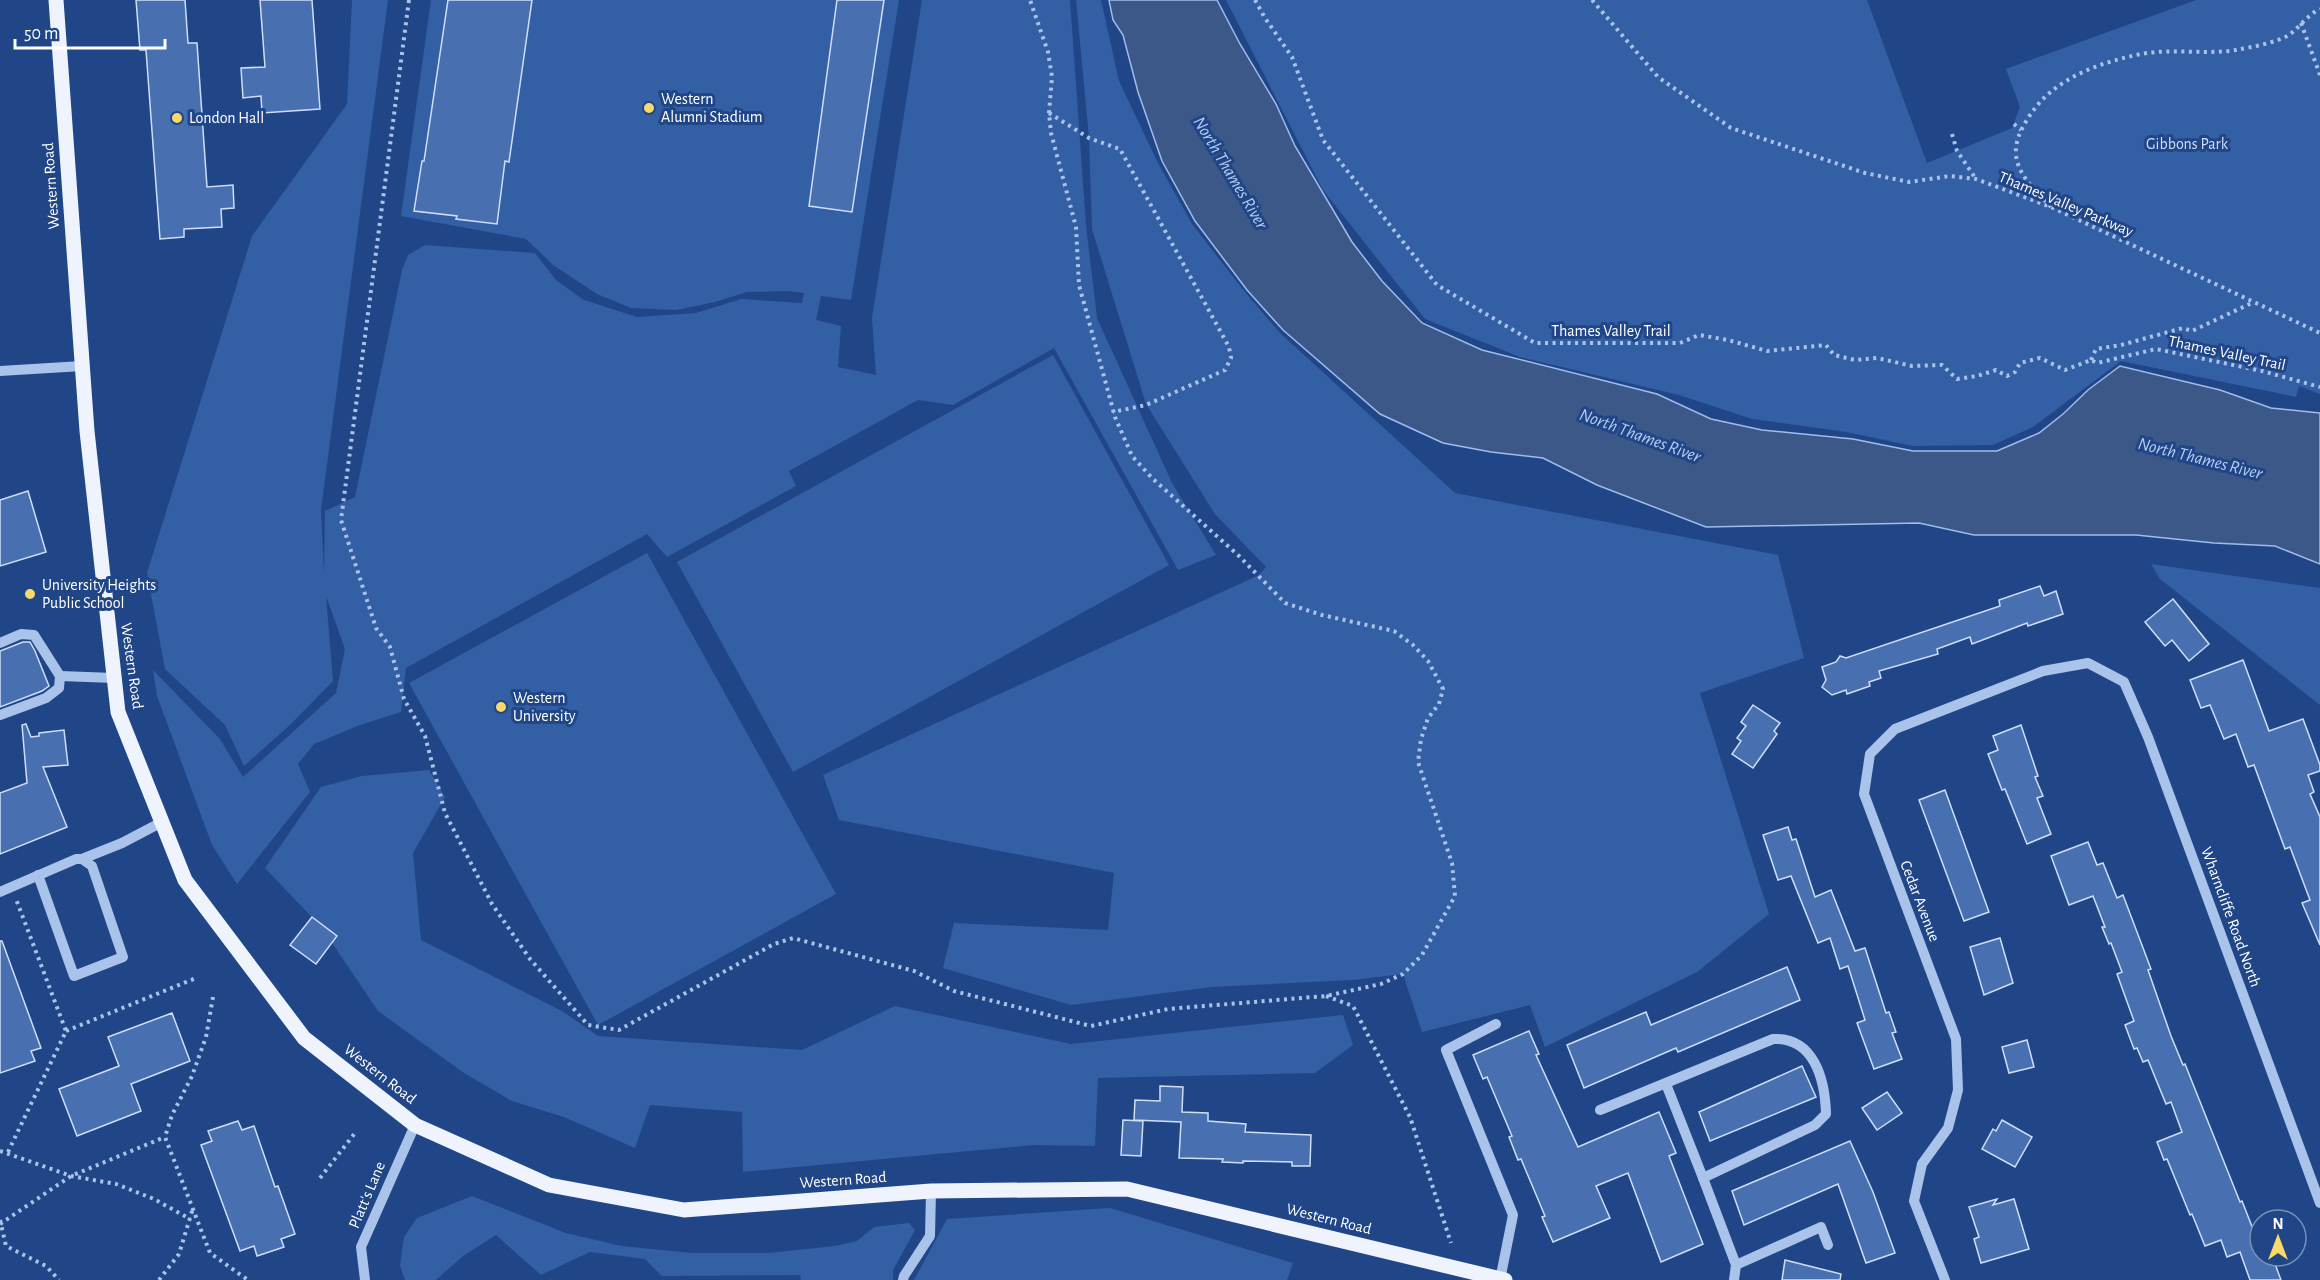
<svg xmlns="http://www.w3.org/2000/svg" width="2320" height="1280" viewBox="0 0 2320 1280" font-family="'Alegreya Sans',sans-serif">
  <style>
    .green { fill: #335fa5 }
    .water { fill: #3c5888; stroke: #9ebdec; stroke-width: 1.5 }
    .building { fill: #4870b0; stroke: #cfdef8; stroke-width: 1.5 }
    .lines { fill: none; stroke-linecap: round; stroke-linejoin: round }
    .path { stroke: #aac3ea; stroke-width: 4; stroke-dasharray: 3 4.5; stroke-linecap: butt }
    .minor { stroke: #aac3ea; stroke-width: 10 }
    .major { stroke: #eef3fe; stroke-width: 15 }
    .poi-dot { fill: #f8d96a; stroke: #204688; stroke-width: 2 }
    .labels { text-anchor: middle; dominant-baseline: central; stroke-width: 6; stroke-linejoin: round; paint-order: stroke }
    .poi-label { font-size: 16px; fill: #fff; stroke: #204688; text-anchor: start }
    .park-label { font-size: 16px; fill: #cfdef8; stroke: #204688 }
    .street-label { font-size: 16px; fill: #fff; stroke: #204688 }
    .water-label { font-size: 18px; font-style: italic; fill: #b6cdf2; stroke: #204688 }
  </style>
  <rect width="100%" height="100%" fill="#204688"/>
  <g class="green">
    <path d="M352 0H388L321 510 324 575 325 511 355 497 402 270 408 255 425 245 535 253 556 280 584 300 637 317 696 313 741 299 802 303 804 293 788 291 747 292 715 302 676 310 631 308 597 294 553 265 526 239 401 216 431 0H899L851 300 821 296 816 320 841 326 838 367 876 375 872 318 922 0H1070L1086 225 1097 318 1172 483 1216 555 1178 570 1054 348 953 405 918 400 789 471 796 486 667 557 647 534 406 668 401 712 360 725 314 744 298 764 310 792 237 884 212 845 157 696 153 670 220 739 243 777 336 693 345 649 326 596 333 681 291 724 244 766 225 725 165 669 147 573 252 236 347 104Z"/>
    <path d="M1076 0H1101L1119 81 1158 163 1192 224 1245 292 1279 332 1455 493 1778 555 1804 658 1700 693 1769 914 1697 972 1545 1047 1530 1005 1422 1032 1403 974 1353 980 1212 987 1071 1005 943 968 954 923 1108 930 1114 873 839 820 823 775 1259 575 1266 567 1215 514 1146 404 1092 229 1089 138Z"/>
    <path d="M1226 0H1867L1927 163 2012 128 2020 107 2006 69 2196 0H2320V394L2299 386 2296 397 2121 361 2033 427 1993 445 1913 446 1846 432 1752 419 1679 395 1520 357 1425 319 1323 190Z"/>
    <path d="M1053 355 1169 565 793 772 677 562Z"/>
    <path d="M647 553 836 894 598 1025 409 683Z"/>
    <path d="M2151 564 2320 588V705L2160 579Z"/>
    <path d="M429 770 445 797 413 853 421 940 562 1011 598 1036 802 1050 895 1006 1071 1044 1343 1015 1353 1045 1315 1073 1098 1078 1095 1146 1034 1145 743 1172 742 1112 650 1105 635 1148 564 1117 512 1101 464 1073 378 1011 322 928 265 868 321 787 362 776Z"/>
    <path d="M472 1196 566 1233 621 1246 692 1253H768L835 1246 857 1241 874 1227 909 1223 915 1230 893 1270V1280H801L800 1275 662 1276 645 1259 590 1252 541 1275 496 1235 463 1256 436 1280H405L400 1266 404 1237 417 1218Z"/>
    <path d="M1110 1208 1293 1263 1287 1280H914L947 1219Z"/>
  </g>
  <path class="water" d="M1109 0H1217L1240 44 1276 104 1295 146 1352 242 1382 281 1422 323 1482 350 1657 394 1711 419 1762 430 1853 439 1913 451H1997L2039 433 2063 414 2088 390 2120 366 2220 390 2271 408 2320 413V564L2275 546 2214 543 2136 535H1974L1919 523 1706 527 1597 485 1543 458 1491 452 1443 443 1380 414 1283 330 1247 290 1195 221 1162 161 1138 92 1123 35 1113 20Z"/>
  <g class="building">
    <path d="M136 0H185L188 43H197L207 187 233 185 234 208 221 209 222 227 184 229V237L160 239 146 50H140Z"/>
    <path d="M260 0H312L320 109 262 113 261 96 243 98 241 68 265 67Z"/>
    <path d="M448 0H532L509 162 505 161 497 224 456 219 457 216 414 211 422 161H424Z"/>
    <path d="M837 0H884L852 212 809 206Z"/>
    <path d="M28 491 46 552 0 566V500Z"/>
    <path d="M2040 586 2044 596 2056 591 2063 614 2028 626 2027 623 1972 644 1970 637 1937 649 1938 654 1879 671 1881 678 1869 682 1870 686 1847 694 1846 690 1832 695 1822 687 1826 680 1822 667 1836 662 1840 656 1846 658 2000 606 1999 600Z"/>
    <path d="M2173 599 2209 644 2189 661 2172 640 2165 646 2145 622Z"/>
    <path d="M23 642H30L35 651 49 686 42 691 0 707V651Z"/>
    <path d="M2243 660 2269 731 2303 719 2320 765V771L2308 775 2314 792 2310 794 2320 817V945L2302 903 2310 900 2290 847 2285 849 2254 765 2248 767 2236 734 2224 739 2210 705 2201 708 2190 680Z"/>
    <path d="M1753 705 1780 723 1774 731 1777 734 1753 768 1732 754 1741 741 1737 738 1746 726 1741 722Z"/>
    <path d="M26 724 31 737 39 736V733L64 730 68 765 43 767 67 827 0 854V793L27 783 22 725Z"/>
    <path d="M2021 725 2038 776 2035 777 2043 796 2037 798 2051 834 2027 844 2005 789 2002 790 1988 754 1998 750 1993 736Z"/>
    <path d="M1945 790 1989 912 1964 921 1919 800Z"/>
    <path d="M1788 827 1792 840 1796 839 1815 897 1831 890 1855 951 1865 948 1886 1013 1889 1012 1896 1032 1892 1033 1902 1059 1874 1069 1857 1023 1865 1020 1848 966 1840 969 1830 938 1818 943 1791 876 1778 880 1763 835Z"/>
    <path d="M2088 842 2097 865 2103 863 2117 898 2123 895 2151 969 2148 970 2171 1036 2183 1065 2185 1064 2240 1202 2242 1201 2260 1247V1256H2272L2281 1280H2250L2240 1252 2227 1257 2221 1240 2205 1246 2192 1214 2190 1215 2167 1159 2164 1160 2157 1142 2182 1132 2171 1102 2166 1104 2148 1060 2143 1062 2137 1048 2134 1049 2125 1025 2134 1021 2117 974 2122 972 2111 943 2109 944 2102 927H2105L2093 896 2069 905 2051 856Z"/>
    <path d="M312 917 337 936 316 964 290 945Z"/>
    <path d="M2000 938 2013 983 1984 995 1970 947Z"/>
    <path d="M0 941H2L41 1048 31 1051 35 1061 0 1073Z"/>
    <path d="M1787 967 1800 1000 1678 1052 1676 1048 1584 1088 1567 1045 1646 1012 1651 1025Z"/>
    <path d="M172 1013 190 1061 131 1084 141 1111 77 1136 59 1089 119 1066 108 1037Z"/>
    <path d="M1529 1031 1539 1054 1536 1055 1578 1147 1659 1112 1676 1153 1669 1156 1703 1244 1661 1262 1628 1173 1596 1186 1610 1218 1553 1242 1542 1217 1545 1216 1521 1159 1518 1160 1509 1137 1512 1136 1487 1077 1483 1079 1473 1055Z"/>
    <path d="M2027 1040 2034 1067 2009 1073 2002 1047Z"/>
    <path d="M1802 1066 1816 1097 1710 1141 1699 1112Z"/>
    <path d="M1160 1086 1183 1087 1182 1112 1208 1113V1121L1246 1124 1245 1132 1311 1135 1310 1166H1292V1162L1243 1161V1163L1222 1162 1223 1159 1179 1158 1181 1122 1134 1120 1135 1100 1160 1101Z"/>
    <path d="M1887 1092 1902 1113 1877 1130 1862 1108Z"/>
    <path d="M1123 1120 1143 1121 1141 1156 1121 1155Z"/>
    <path d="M2002 1120 2032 1137 2015 1167 1982 1149 1993 1129 1996 1131Z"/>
    <path d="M238 1121 242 1130 254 1126 275 1187 278 1186 295 1234 281 1239 284 1247 257 1256 254 1246 240 1251 201 1145 212 1141 208 1131Z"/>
    <path d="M1850 1141 1873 1192 1895 1253 1866 1263 1838 1184 1744 1225 1732 1191Z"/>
    <path d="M1997 1199 1993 1205 2014 1199 2029 1249 1981 1263 1974 1239 1979 1237 1969 1207Z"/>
    <path d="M1785 1260 1841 1274 1840 1280H1782Z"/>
  </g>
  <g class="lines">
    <g class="path">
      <path d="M409 0 341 520 376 628 390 647 404 699 425 736 445 813 492 904 530 959 588 1025 619 1030 774 944 793 938 914 971 954 991 1091 1026 1168 1009 1326 996 1381 984 1403 974 1422 955 1455 896 1452 863 1418 762 1421 739 1428 718 1439 704 1443 689 1428 661 1413 645 1394 631 1322 615 1285 603 1239 556 1152 478 1132 456 1115 417 1079 285 1076 227 1051 133 1049 113 1052 77 1048 52 1030 0"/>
      <path d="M1255 0 1265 18 1292 57 1323 140 1437 285 1535 343H1680L1699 335 1728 340 1767 351 1826 345 1834 355 1855 360 1877 358 1912 366 1942 365 1957 379 1977 376 1996 370 2007 376 2015 372 2020 363 2040 358 2065 370 2091 360 2097 363 2156 349 2262 371 2320 387"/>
      <path d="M1592 0 1658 77 1731 128 1865 173 1909 182 1950 176 1976 179 2051 207 2320 333"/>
      <path d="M2301 23 2320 75"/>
      <path d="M1049 113 1089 138 1120 149 1229 347 1231 358 1225 370 1146 405 1113 412"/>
      <path d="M2014 124 2021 130"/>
      <path d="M1952 134 1957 151 1976 179"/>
      <path d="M2051 207C2037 192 2018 176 2016 155 2015 142 2020 131 2027 120 2050 80 2097 63 2141 54 2172 48 2205 55 2236 50 2252 47 2275 43 2289 35 2300 27 2307 15 2320 9"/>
      <path d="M2091 360 2096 349 2121 345 2183 328 2192 331 2254 302"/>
      <path d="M1326 996 1353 1006 1410 1117 1451 1243"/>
      <path d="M213 997 206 1037 192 1076 172 1115 165 1137 210 1253 248 1280"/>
      <path d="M66 1031 196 978"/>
      <path d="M0 1151 71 1176 116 1184 154 1199 190 1219"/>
      <path d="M8 1152 66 1031 16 899"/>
      <path d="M320 1178 355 1133"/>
      <path d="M0 1220 6 1246 46 1266 59 1280"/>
      <path d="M0 1224 71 1176 165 1137"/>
      <path d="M159 1280 179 1254 193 1208"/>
    </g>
    <g class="minor">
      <path d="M0 371 82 366"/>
      <path d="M0 643 21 634 34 635 60 676 59 688 46 698 0 715"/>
      <path d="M60 676 114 678"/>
      <path d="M82 859 122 843 162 822"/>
      <path d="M0 892 76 859H82L92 866 123 957 74 976 38 875"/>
      <path d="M1496 1024 1446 1050 1513 1215 1500 1280"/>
      <path d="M1600 1110 1773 1039C1814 1037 1825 1079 1826 1114L1815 1125 1703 1178 1666 1084"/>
      <path d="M1703 1178 1736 1265 1734 1280"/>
      <path d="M1736 1265 1821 1227 1828 1245"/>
      <path d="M365 1280 361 1247 415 1125"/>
      <path d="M903 1280 904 1276 930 1236 931 1191"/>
      <path d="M1945 1280 1914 1201 1922 1164 1948 1128 1958 1090 1956 1039 1864 794 1870 754 1895 729 2043 671 2088 663 2124 682 2148 737 2320 1203"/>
    </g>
    <path class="major" d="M56 0 87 431 118 712 185 880 304 1038 415 1125 549 1185 684 1210 931 1191 1127 1189 1505 1280"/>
  </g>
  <g class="poi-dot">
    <circle cx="649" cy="108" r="6"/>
    <circle cx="177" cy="118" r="6"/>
    <circle cx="30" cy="594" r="6"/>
    <circle cx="501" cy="707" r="6"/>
  </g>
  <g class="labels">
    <g class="poi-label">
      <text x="661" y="99">Western<tspan x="661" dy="18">Alumni Stadium</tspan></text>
      <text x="189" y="118">London Hall</text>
      <text x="42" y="585">University Heights<tspan x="42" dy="18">Public School</tspan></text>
      <text x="513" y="698">Western<tspan x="513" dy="18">University</tspan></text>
    </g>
    <g class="park-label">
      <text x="2187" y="144">Gibbons Park</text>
    </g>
    <g class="street-label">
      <text transform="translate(51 186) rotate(-94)">Western Road</text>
      <text transform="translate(2066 204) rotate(23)">Thames Valley Parkway</text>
      <text x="1611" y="331">Thames Valley Trail</text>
      <text transform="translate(2227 353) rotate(12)">Thames Valley Trail</text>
      <text transform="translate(132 666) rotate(82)">Western Road</text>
      <text transform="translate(1920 901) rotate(69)">Cedar Avenue</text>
      <text transform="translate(2231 917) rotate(70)">Wharncliffe Road North</text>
      <text transform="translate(380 1074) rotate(38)">Western Road</text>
      <text transform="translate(843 1180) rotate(-4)">Western Road</text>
      <text transform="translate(367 1195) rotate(-67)">Platt's Lane</text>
      <text transform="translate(1329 1219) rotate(14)">Western Road</text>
    </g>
    <g class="water-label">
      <text transform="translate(1230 173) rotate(59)">North Thames River</text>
      <text transform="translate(1640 436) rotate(20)">North Thames River</text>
      <text transform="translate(2200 459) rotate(14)">North Thames River</text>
    </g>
  </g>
  <g transform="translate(2278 1238)"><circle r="28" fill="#204688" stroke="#7990b8" stroke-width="1.5"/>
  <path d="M0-4.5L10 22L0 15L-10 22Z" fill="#f8d96a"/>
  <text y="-9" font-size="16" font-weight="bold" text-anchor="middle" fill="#ffffff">N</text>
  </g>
  <path d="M15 39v9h150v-9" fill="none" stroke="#ffffff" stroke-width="3"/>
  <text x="24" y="39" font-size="18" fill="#ffffff" stroke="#204688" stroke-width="4.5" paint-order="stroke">50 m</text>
</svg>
